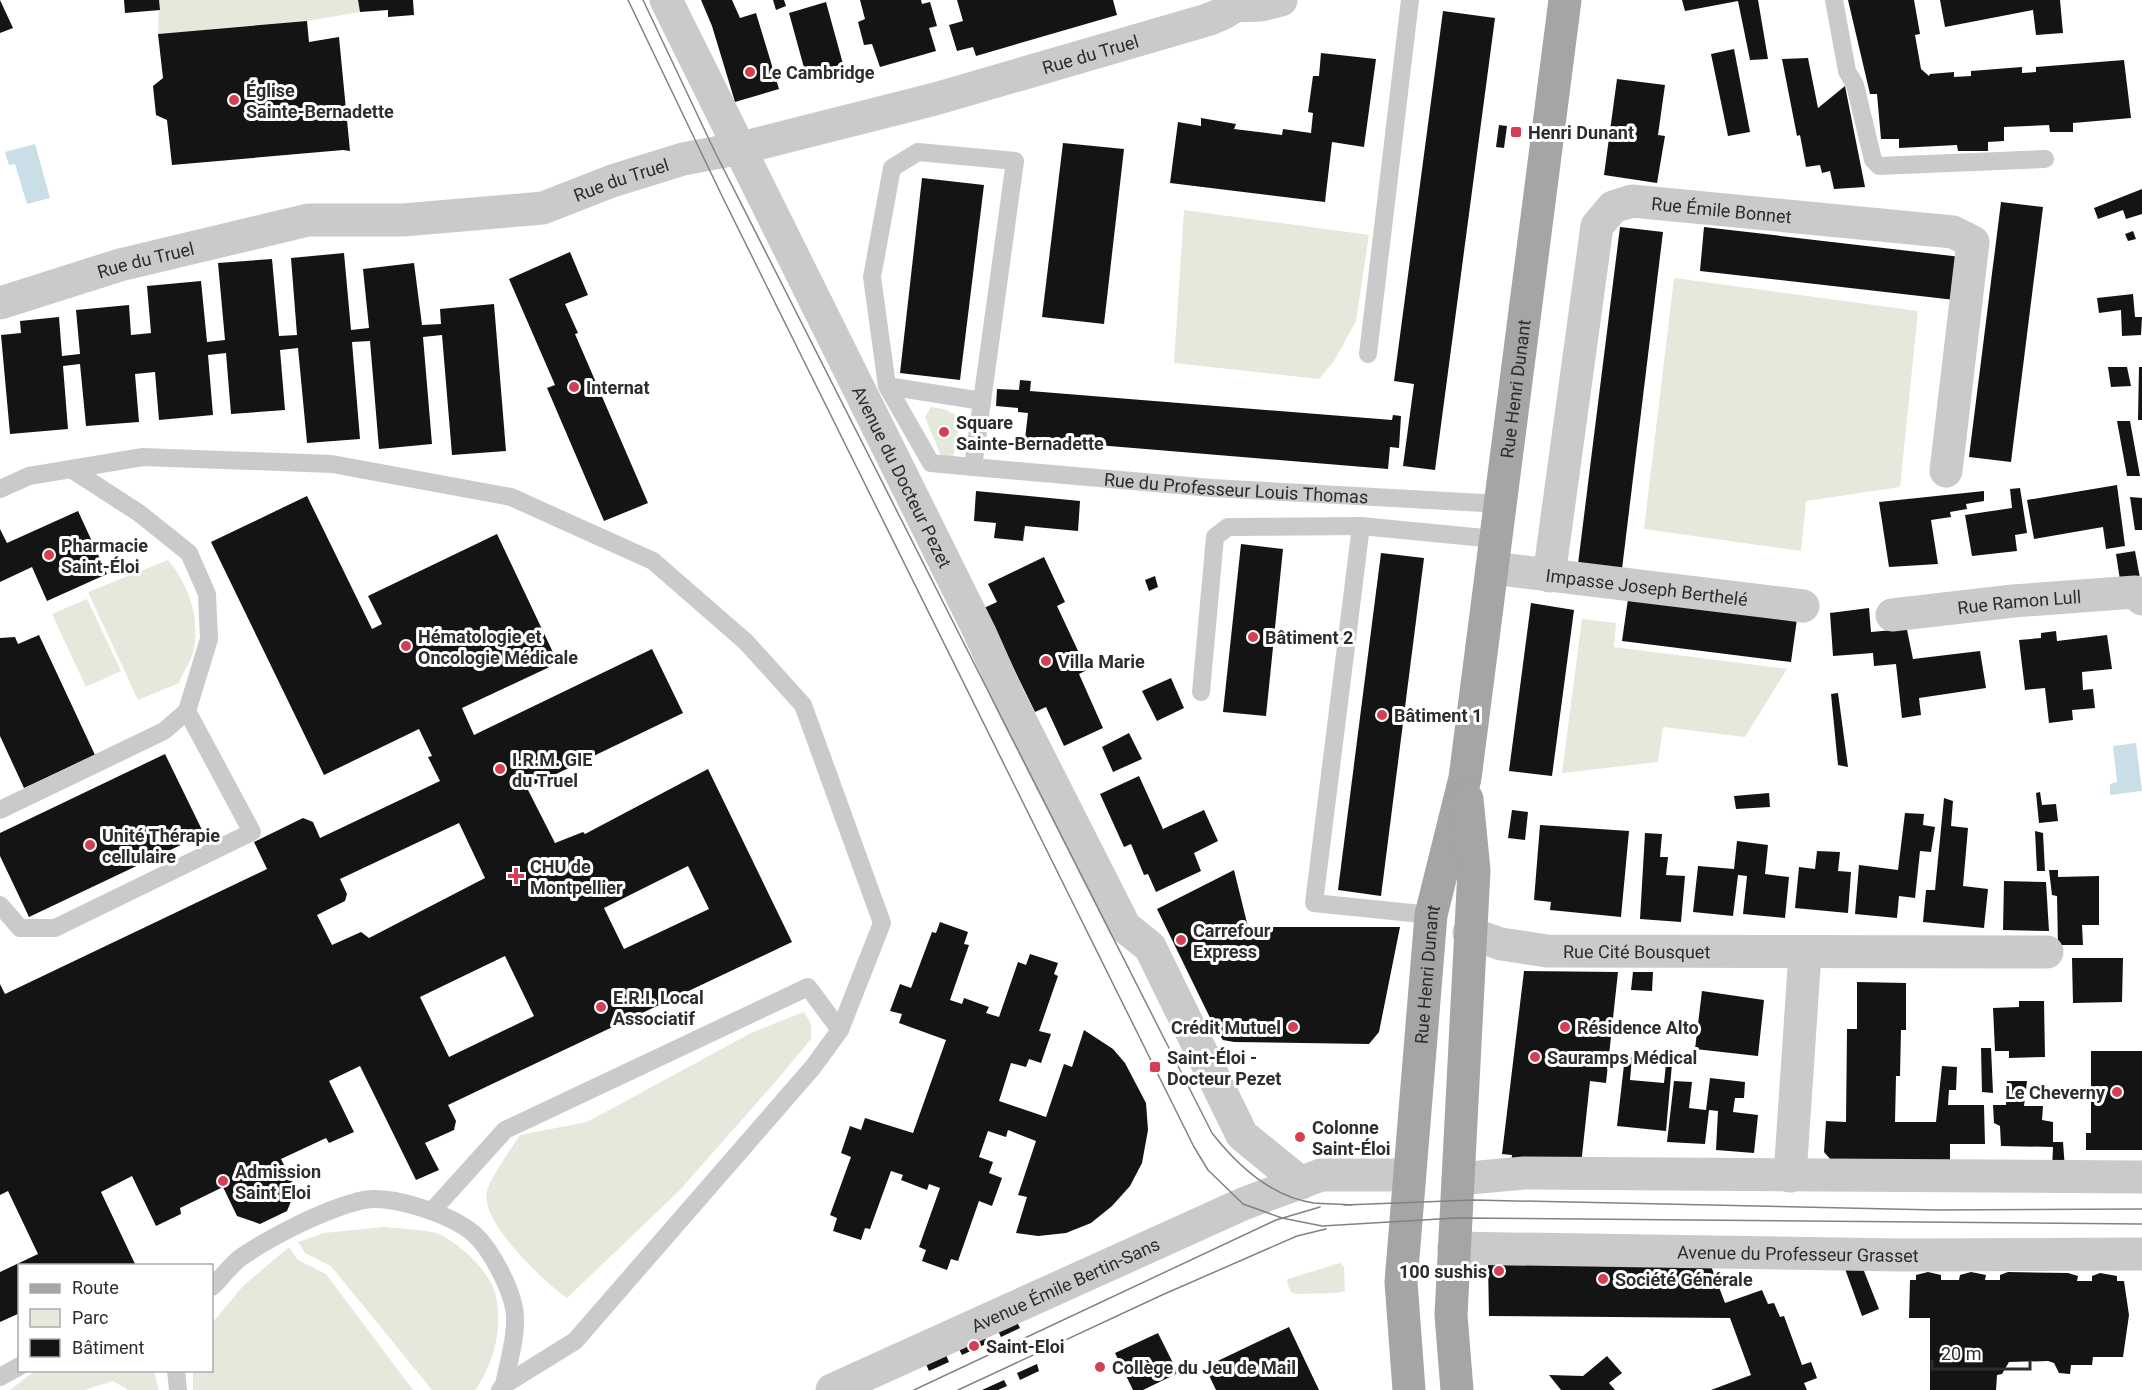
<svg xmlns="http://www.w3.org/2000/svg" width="2142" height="1390" viewBox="0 0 2142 1390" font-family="Roboto,sans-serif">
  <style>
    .green { fill: #e4e9dc }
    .water { fill: #cadee8 }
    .building { fill: #141414; fill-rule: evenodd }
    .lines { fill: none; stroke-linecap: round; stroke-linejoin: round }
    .lane { stroke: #cacaca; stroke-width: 18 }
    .street { stroke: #cacaca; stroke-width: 33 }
    .primary { stroke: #a5a5a5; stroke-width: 33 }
    .tram { stroke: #828282; stroke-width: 1.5 }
    .poi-dot { fill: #d43f52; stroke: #fff; stroke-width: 2 }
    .labels { text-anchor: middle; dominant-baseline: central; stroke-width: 6; stroke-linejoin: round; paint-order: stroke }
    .street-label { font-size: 18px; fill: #2d2d2d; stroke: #fff }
    .poi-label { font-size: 18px; font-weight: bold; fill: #2d2d2d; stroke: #fff; text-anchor: start }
  </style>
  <rect width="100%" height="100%" fill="#fff"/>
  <g class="green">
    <path d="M159 0H358L360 12 307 21 158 34Z"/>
    <path d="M1184 210 1369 235 1356 321 1334 361 1319 379 1174 363Z"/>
    <path d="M1674 278 1918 311 1900 487 1806 501 1801 551 1644 529Z"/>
    <path d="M931 407 944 409 958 416 960 423 953 457 941 456 925 417Z"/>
    <path d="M168 560C188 583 200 618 194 648 192 660 183 672 179 683L138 700 88 592Z"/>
    <path d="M87 599 121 671 86 687 52 614Z"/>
    <path d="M1582 619 1616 623 1614 647 1787 669 1745 737 1663 727 1658 762 1562 773Z"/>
    <path d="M804 1012 811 1024V1039L783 1073 680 1190 567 1298C544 1282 479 1221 487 1191 490 1178 512 1148 520 1135L587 1122 753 1032Z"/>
    <path d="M384 1227C398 1229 432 1229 443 1236 463 1247 489 1271 495 1293 504 1325 494 1364 475 1390H432L331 1266 305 1253 298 1242 324 1233Z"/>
    <path d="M289 1247 298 1260 326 1274 413 1390H193V1371L212 1370V1323L244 1285Z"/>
    <path d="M1340 1263 1344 1267 1345 1291 1337 1293 1296 1294 1291 1292 1287 1283 1288 1279Z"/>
    <path d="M35 1371H154L159 1390H128L113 1381 84 1390H10Z"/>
  </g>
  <g class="water">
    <path d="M35 144 50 198 27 204 15 164 9 165 5 152Z"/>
    <path d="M2136 743 2142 791 2110 795V784L2117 782 2113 746Z"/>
  </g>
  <g class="building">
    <path d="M0 0 13 28 0 33Z"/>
    <path d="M124 0H159L160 10 125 13Z"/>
    <path d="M358 0H413L414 15 388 17V10L360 12Z"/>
    <path d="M701 0H732L740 18 756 13 779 89 735 102 712 26Z"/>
    <path d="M773 0H784L786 6 776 10Z"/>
    <path d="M860 0H921L922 4 930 2 937 26 929 28 936 51 880 67 872 44 864 45 858 22 865 19Z"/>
    <path d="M957 0H1113L1117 15 976 56 973 47 957 51 949 25 963 21Z"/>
    <path d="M1682 0H1758L1768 59 1750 60 1738 1 1685 11Z"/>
    <path d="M1848 0H1914L1920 34 1915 35 1921 69 1929 76 1930 74 1954 72V77L1971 76V71L2022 67V73L2036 72V67L2124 60 2131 118 2073 123V132H2050L2049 125 2004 127V141L1988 142V151H1958L1957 145 1899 148V139H1881L1877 94H1870Z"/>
    <path d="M1940 0H2060L2063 33 2036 35 2033 10 1945 27Z"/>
    <path d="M826 2 843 64 806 75 789 13Z"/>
    <path d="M1443 11 1495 18 1435 470 1403 466 1414 384 1394 381Z"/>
    <path d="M307 21 309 42 339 37 350 151 343 150 172 165 167 120 156 115 153 86 163 78 158 34Z"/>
    <path d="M1734 49 1750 132 1728 136 1711 54Z"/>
    <path d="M1321 53 1376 59 1364 147 1332 142 1325 202 1170 183 1178 122 1201 126V118L1236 124 1234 129 1267 133 1282 135 1283 129 1311 133 1313 113 1308 112 1313 76H1319Z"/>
    <path d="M1808 58 1818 108 1845 86 1865 187 1834 189 1830 171 1822 173 1820 165 1806 167 1800 135 1797 136 1782 59Z"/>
    <path d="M1617 79 1665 85 1658 135 1665 136 1657 183 1604 175Z"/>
    <path d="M1499 125 1507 126 1504 148 1496 147Z"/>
    <path d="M1063 143 1124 149 1104 324 1042 317Z"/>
    <path d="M922 178 984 185 960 380 900 373Z"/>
    <path d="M2142 189V214L2126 219 2123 210 2098 219 2094 208Z"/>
    <path d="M2001 202 2043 207 2011 462 1969 457Z"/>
    <path d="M1620 227 1663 232 1622 569 1578 564Z"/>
    <path d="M1704 227 1961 257 1955 300 1700 271Z"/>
    <path d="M2133 231 2136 239 2128 241 2125 234Z"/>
    <path d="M570 252 588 295 565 304 578 333 575 334 648 503 604 521 547 388 555 385 509 279Z"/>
    <path d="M344 253 351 330 369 328 363 269 414 263 422 325 441 324 440 309 494 304 506 451 452 455 442 335 423 337 432 444 379 449 370 341 352 342 360 439 307 443 298 348 280 350 285 410 231 414 226 353 208 355 213 415 159 420 155 372 135 374 139 422 86 426 80 364 63 366 68 429 10 434 1 335 21 333 20 321 59 317 62 356 80 354 76 310 129 305 131 335 151 333 147 286 201 281 207 342 225 340 218 263 272 259 279 336 297 335 291 258Z"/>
    <path d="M2133 294 2135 317H2142L2141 335 2122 336 2121 310 2099 313 2097 298Z"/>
    <path d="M2108 367H2127L2131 386 2111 387Z"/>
    <path d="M2139 367H2142V420H2138Z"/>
    <path d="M1020 380 1031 381 1030 391 1392 420 1393 415 1401 416 1399 448 1390 447 1388 469 1025 439 1028 413 1018 412V408L996 406 997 389 1019 390Z"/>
    <path d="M2117 421H2130L2140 476H2127Z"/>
    <path d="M2117 485 2125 546 2106 549 2103 527 2034 539 2027 500Z"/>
    <path d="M2020 488 2027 533 2015 535 2017 551 1972 556 1965 515 2012 508 2010 489Z"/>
    <path d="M976 491 1080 501 1078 531 1025 526 1023 541 994 538 996 523 974 521Z"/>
    <path d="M1984 491V501L1966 504 1967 509 1950 512 1951 517 1931 520 1938 564 1889 567 1879 502Z"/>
    <path d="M307 496 372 629 382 624 368 596 497 534 558 663 462 708 474 735 652 649 683 713 527 788 555 843 583 832 585 834 708 769 792 942 448 1105 456 1121 454 1130 425 1143 439 1170 416 1180 360 1066 329 1081 354 1132 329 1143 326 1138 281 1159 296 1189 287 1211 260 1224 237 1216 223 1187 180 1208 181 1214 156 1226 132 1176 101 1192 136 1266H20V1313L0 1322V1272L38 1254 8 1191 0 1195V984L5 994 267 869 254 842 303 818 313 822 320 838 440 781 428 757 432 756 419 729 324 775 211 542ZM459 823 485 878 369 938 361 932 332 945 317 915 345 901 347 894 340 879ZM688 866 709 909 624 949 604 908ZM505 956 534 1016 449 1057 420 997Z"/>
    <path d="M2130 497 2142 498V530H2135Z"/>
    <path d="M78 511 107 574 47 601 32 567 0 582V529L7 543Z"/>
    <path d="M1241 544 1283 549 1266 716 1223 712Z"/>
    <path d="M2135 551 2140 578 2120 580 2116 554Z"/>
    <path d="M1381 553 1424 558 1381 896 1338 890Z"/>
    <path d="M1044 557 1065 602 1057 606 1087 670 1079 674 1103 728 1064 746 1046 707 1035 712 984 608 997 602 988 584Z"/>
    <path d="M1155 576 1158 587 1149 591 1145 580Z"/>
    <path d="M1628 599 1797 619 1791 662 1622 641Z"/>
    <path d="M1531 603 1574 610 1552 776 1509 771Z"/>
    <path d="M1869 608 1871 632 1893 630 1906 625 1913 659 1980 651 1986 688 1919 698 1921 715 1902 718 1896 664 1874 666 1873 653 1833 656 1830 613Z"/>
    <path d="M2056 631 2057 641 2107 635 2112 669 2082 672 2083 690 2093 689 2095 708 2072 710 2073 720 2049 723 2045 688 2025 690 2019 640 2041 638V633Z"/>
    <path d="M39 635 95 755 24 788 0 736V638L15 637 18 644Z"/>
    <path d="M1171 678 1184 708 1157 721 1142 691Z"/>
    <path d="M1838 693 1848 767 1838 765 1831 694Z"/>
    <path d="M1129 733 1142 759 1113 772 1102 747Z"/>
    <path d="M165 754 204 834 29 917 0 856V833Z"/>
    <path d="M1139 776 1163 829 1204 810 1218 841 1194 853 1201 871 1156 892 1148 874 1144 875 1131 844 1124 847 1100 794Z"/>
    <path d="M2040 792 2042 805 2056 804 2058 821 2039 823 2036 793Z"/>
    <path d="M1769 793 1770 807 1736 809 1734 796Z"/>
    <path d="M1944 798 1953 801 1951 826 1968 828 1963 886 1988 889 1984 928 1923 922 1926 890H1935Z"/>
    <path d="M1512 810 1528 812 1525 840 1508 838Z"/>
    <path d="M1905 813 1924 814 1923 825 1935 827 1931 852 1920 851 1915 898 1899 896 1897 918 1855 914 1859 865 1898 870Z"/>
    <path d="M1540 825 1629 831 1621 917 1550 910 1551 902 1534 900Z"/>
    <path d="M2035 831 2043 833 2045 871H2037Z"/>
    <path d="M1645 833 1662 834 1660 857H1668L1666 875 1685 876 1681 922 1640 919Z"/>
    <path d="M1737 841 1768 845 1765 874 1789 877 1785 918 1743 914 1747 876 1738 875 1733 916 1693 912 1698 866 1734 869Z"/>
    <path d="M1817 851 1840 852 1838 871 1851 872 1848 913 1795 908 1799 867 1815 869Z"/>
    <path d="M1234 870 1248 927H1400L1379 1032 1369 1044 1234 1042 1223 1040 1216 1030 1157 909Z"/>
    <path d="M2049 870H2058V877L2099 876V925H2082L2083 945H2058L2057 896 2052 895Z"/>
    <path d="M2004 881 2046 882 2049 931 2003 930Z"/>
    <path d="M940 922 968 932 964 944 969 945 950 1000 962 1004 964 998 989 1007 986 1013 999 1017 1018 962 1026 965 1030 954 1058 963 1054 974 1058 976 1039 1031 1051 1034 1041 1063 1029 1059 1026 1067 1011 1063 999 1101 1046 1117 1064 1064 1072 1067 1084 1030 1113 1049 1125 1063 1146 1103 1148 1130 1142 1163 1130 1186 1112 1206 1091 1223 1066 1233 1038 1236 1016 1233 1027 1197 1018 1195 1036 1141 1008 1130 1006 1137 988 1131 979 1157 993 1162 989 1173 1002 1178 992 1206 979 1201 958 1261 951 1259 947 1270 922 1261 926 1250 919 1247 940 1188 929 1184 927 1190 901 1180 903 1175 891 1171 870 1229 865 1228 861 1240 833 1231 837 1218 830 1215 851 1157 841 1153 850 1126 861 1130 865 1118 913 1133 946 1040 899 1023 902 1014 890 1011 900 984 911 988 932 932 936 933Z"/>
    <path d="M2072 958H2123L2122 1002 2073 1003Z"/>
    <path d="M1524 971 1618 972 1606 1083 1590 1081 1581 1165H1511L1512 1155 1502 1154Z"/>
    <path d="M1633 972H1653L1652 991 1631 990Z"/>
    <path d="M1857 982 1906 983V1030H1901L1900 1076H1896L1895 1122H1936L1942 1066 1957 1067 1956 1090H1949L1948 1105H1984L1985 1144H1950V1164L1838 1168 1824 1152 1826 1121 1846 1122 1847 1029H1857Z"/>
    <path d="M1702 991 1764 1000 1758 1056 1695 1049Z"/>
    <path d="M2019 1001H2044L2045 1057 2009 1058V1051H1995L1993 1008 2019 1007Z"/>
    <path d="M1981 1048H1991L1993 1093 1982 1092Z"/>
    <path d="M2091 1051H2142V1150H2086V1133H2091Z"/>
    <path d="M1625 1056 1632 1057 1630 1080 1664 1083 1666 1064H1672L1666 1131 1617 1126Z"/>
    <path d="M1710 1078 1745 1082 1744 1098H1735L1733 1112 1758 1115 1754 1153 1716 1150 1718 1111 1709 1110 1705 1144 1667 1142 1674 1081 1692 1082 1689 1108 1706 1110Z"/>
    <path d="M2007 1081H2027L2024 1106H2043L2042 1120 2053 1122V1142H2063L2065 1169H2052L2053 1147 2001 1146 2000 1126 1994 1123 1993 1105H2006Z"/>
    <path d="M1488 1263 1711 1266 1725 1303 1762 1290 1768 1304 1774 1303 1780 1317 1784 1316 1802 1365 1811 1362 1817 1378 1804 1383 1807 1390H1711L1751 1375 1730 1318 1489 1316Z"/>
    <path d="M1844 1266H1862L1879 1309 1862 1316Z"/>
    <path d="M1928 1272 1941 1275V1280H1959L1960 1275 1971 1272 1986 1275 1985 1280H2000V1275L2008 1272 2068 1273 2078 1276 2077 1281H2092V1276L2100 1273 2117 1276V1281H2124L2129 1315 2123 1357H2093L2092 1365H2071L2070 1374 2059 1373 2054 1363 2048 1361 2009 1362 2002 1374 1997 1375 1996 1390H1930V1318H1909L1910 1280H1916V1275Z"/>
    <path d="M1017 1322 1020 1328 1001 1337 998 1331Z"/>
    <path d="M1289 1327 1319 1390H1216L1205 1367Z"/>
    <path d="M1158 1333 1178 1373 1143 1390H1133L1115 1353Z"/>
    <path d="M985 1337 988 1343 962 1355 959 1349Z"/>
    <path d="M946 1355 949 1362 929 1371 926 1364Z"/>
    <path d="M1607 1356 1622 1373 1609 1383 1615 1390H1561L1549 1375 1583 1376Z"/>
    <path d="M1037 1364 1039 1371 1020 1380 1017 1373Z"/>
    <path d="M1004 1380 1007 1386 998 1390H982Z"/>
  </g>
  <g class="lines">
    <g class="lane">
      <path d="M1834 0 1847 71 1855 85 1873 160 1879 166 2045 159"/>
      <path d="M918 152 1015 161 973 467 931 463 887 386 872 277 892 168Z"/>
      <path d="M1368 354 1410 0"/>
      <path d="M887 386 982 401"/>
      <path id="s1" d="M973 467 1212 488 1501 504"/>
      <path d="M0 489 29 476 143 457 332 464 511 497 653 561 746 642 803 705 882 923 840 1030"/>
      <path d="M1201 692 1215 537 1228 527 1361 526"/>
      <path d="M0 810 164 731 187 711"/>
      <path d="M0 905 20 928H55L252 832 187 711 209 639 207 594 189 553 139 513 71 469"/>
      <path d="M1431 915 1314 903 1361 526 1495 539"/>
      <path d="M432 1211 505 1130 808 987 840 1030 813 1067 575 1341 504 1385"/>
      <path d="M212 1287C221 1278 230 1266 240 1258 272 1236 321 1211 359 1201 388 1193 451 1214 474 1234 491 1249 515 1294 515 1318 516 1339 508 1364 504 1385L500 1390"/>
      <path d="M176 1370 178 1390"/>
      <path d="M0 1377 20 1366"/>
    </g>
    <g class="street">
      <path id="s2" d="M666 0 980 633 1009 698 1125 927 1150 947 1242 1135 1301 1183"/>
      <path d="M1234 6 1261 5 1281 0"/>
      <path id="s3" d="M0 303 120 265 308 220H403L543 208 612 181 683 159 741 148 935 99 1207 20C1219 15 1231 12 1238 0"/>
      <path id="s4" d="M1492 568 1803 606"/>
      <path id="s5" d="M1549 576 1597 226 1613 207 1632 201 1953 232 1973 242 1946 471"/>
      <path id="s6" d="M1892 615 2013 601 2135 592 2142 599"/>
      <path id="s7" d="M1469 933 1501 944 1547 951 2047 952"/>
      <path d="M1790 1176 1805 953"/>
      <path d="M1458 1179 1524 1173 2142 1177"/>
      <path id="s8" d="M1454 1248 1901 1255 2142 1254"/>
      <path id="s9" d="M832 1390 1243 1204 1321 1175H1409"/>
    </g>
    <g class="primary">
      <path id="s10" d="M1409 1390 1401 1282 1431 915 1465 778 1565 0"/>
      <path d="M1457 1390 1451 1315 1474 870 1467 799"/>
    </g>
    <g class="tram">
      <path d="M628 0 722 196 1194 1147 1208 1170 1243 1204 1282 1218 1322 1226 1456 1218 2142 1224"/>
      <path d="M643 0 715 152 1212 1133C1237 1165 1272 1197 1314 1203 1326 1204 1339 1204 1352 1205"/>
      <path d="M1344 1205 1474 1200 1936 1210 2142 1209"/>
      <path d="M914 1390 1276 1220 1320 1207"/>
      <path d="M958 1390 1162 1295 1297 1236 1326 1229"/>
    </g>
  </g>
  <g class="poi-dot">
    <circle cx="750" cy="72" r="6"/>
    <circle cx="234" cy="100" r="6"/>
    <rect x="1510" y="126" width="12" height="12" rx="3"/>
    <circle cx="574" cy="387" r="6"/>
    <circle cx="944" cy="432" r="6"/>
    <circle cx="49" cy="555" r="6"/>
    <circle cx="1253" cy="637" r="6"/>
    <circle cx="406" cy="646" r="6"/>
    <circle cx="1046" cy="661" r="6"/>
    <circle cx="1382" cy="715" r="6"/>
    <circle cx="500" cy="769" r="6"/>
    <circle cx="90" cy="845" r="6"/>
    <path d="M513 867h6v6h6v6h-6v6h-6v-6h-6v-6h6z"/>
    <circle cx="1181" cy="940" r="6"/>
    <circle cx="601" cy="1007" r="6"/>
    <circle cx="1293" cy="1027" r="6"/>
    <circle cx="1565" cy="1027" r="6"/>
    <circle cx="1535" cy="1057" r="6"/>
    <rect x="1149" y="1061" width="12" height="12" rx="3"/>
    <circle cx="2117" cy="1092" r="6"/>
    <circle cx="1300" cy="1137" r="6"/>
    <circle cx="223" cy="1181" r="6"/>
    <circle cx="1499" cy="1271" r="6"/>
    <circle cx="1603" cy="1279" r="6"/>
    <circle cx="974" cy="1346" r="6"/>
    <circle cx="1100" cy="1367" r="6"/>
  </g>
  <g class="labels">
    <g class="street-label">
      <text stroke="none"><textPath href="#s3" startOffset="1124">Rue du Truel</textPath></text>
      <text stroke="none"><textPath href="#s3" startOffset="638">Rue du Truel</textPath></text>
      <text stroke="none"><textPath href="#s5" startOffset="488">Rue Émile Bonnet</textPath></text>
      <text stroke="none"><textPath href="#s3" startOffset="152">Rue du Truel</textPath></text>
      <text stroke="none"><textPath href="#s10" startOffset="1010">Rue Henri Dunant</textPath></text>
      <text stroke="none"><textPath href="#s2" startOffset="532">Avenue du Docteur Pezet</textPath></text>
      <text stroke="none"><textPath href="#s1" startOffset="264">Rue du Professeur Louis Thomas</textPath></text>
      <text stroke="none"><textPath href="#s4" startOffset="156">Impasse Joseph Berthelé</textPath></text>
      <text stroke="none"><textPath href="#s6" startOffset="128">Rue Ramon Lull</textPath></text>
      <text stroke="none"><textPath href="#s7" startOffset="170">Rue Cité Bousquet</textPath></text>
      <text stroke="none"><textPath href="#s10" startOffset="417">Rue Henri Dunant</textPath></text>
      <text stroke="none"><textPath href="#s8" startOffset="344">Avenue du Professeur Grasset</textPath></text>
      <text stroke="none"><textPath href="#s9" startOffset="256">Avenue Émile Bertin-Sans</textPath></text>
    </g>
    <g class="poi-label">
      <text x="762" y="72">Le Cambridge</text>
      <text x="246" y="90">Église<tspan x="246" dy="21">Sainte-Bernadette</tspan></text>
      <text x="1528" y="132">Henri Dunant</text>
      <text x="586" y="387">Internat</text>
      <text x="956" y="422">Square<tspan x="956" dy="21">Sainte-Bernadette</tspan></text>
      <text x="61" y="545">Pharmacie<tspan x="61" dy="21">Saint-Éloi</tspan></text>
      <text x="418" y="636">Hématologie et<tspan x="418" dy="21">Oncologie Médicale</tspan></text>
      <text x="1265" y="637">Bâtiment 2</text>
      <text x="1058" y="661">Villa Marie</text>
      <text x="1394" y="715">Bâtiment 1</text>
      <text x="512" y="759">I.R.M. GIE<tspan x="512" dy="21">du Truel</tspan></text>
      <text x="102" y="835">Unité Thérapie<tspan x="102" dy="21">cellulaire</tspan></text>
      <text x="530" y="866">CHU de<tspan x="530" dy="21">Montpellier</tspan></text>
      <text x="1193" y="930">Carrefour<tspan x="1193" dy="21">Express</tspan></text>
      <text x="613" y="997">E.R.I. Local<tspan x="613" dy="21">Associatif</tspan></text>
      <text x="1281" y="1027" text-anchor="end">Crédit Mutuel</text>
      <text x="1577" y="1027">Résidence Alto</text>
      <text x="1167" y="1057">Saint-Éloi -<tspan x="1167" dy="21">Docteur Pezet</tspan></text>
      <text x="1547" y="1057">Sauramps Médical</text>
      <text x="2105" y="1092" text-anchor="end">Le Cheverny</text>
      <text x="1312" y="1127">Colonne<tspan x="1312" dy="21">Saint-Éloi</tspan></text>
      <text x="235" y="1171">Admission<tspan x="235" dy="21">Saint Eloi</tspan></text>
      <text x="1487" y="1271" text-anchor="end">100 sushis</text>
      <text x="1615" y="1279">Société Générale</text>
      <text x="986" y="1346">Saint-Eloi</text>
      <text x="1112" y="1367">Collège du Jeu de Mail</text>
    </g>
  </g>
  <rect x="18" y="1264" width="195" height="108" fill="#ffffff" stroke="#ababab" stroke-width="1.5"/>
  <rect x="30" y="1284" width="30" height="9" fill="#a5a5a5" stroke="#ababab" stroke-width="1.5"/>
  <text x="72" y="1294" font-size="18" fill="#2d2d2d">Route</text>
  <rect x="30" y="1309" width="30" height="18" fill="#e4e9dc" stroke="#ababab" stroke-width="1.5"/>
  <text x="72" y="1324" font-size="18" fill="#2d2d2d">Parc</text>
  <rect x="30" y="1339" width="30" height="18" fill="#141414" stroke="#ababab" stroke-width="1.5"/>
  <text x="72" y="1354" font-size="18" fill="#2d2d2d">Bâtiment</text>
  <path d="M1932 1360v9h98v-9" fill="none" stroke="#2d2d2d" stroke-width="3"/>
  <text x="1941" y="1360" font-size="18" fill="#2d2d2d" stroke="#ffffff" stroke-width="4.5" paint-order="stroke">20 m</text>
</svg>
